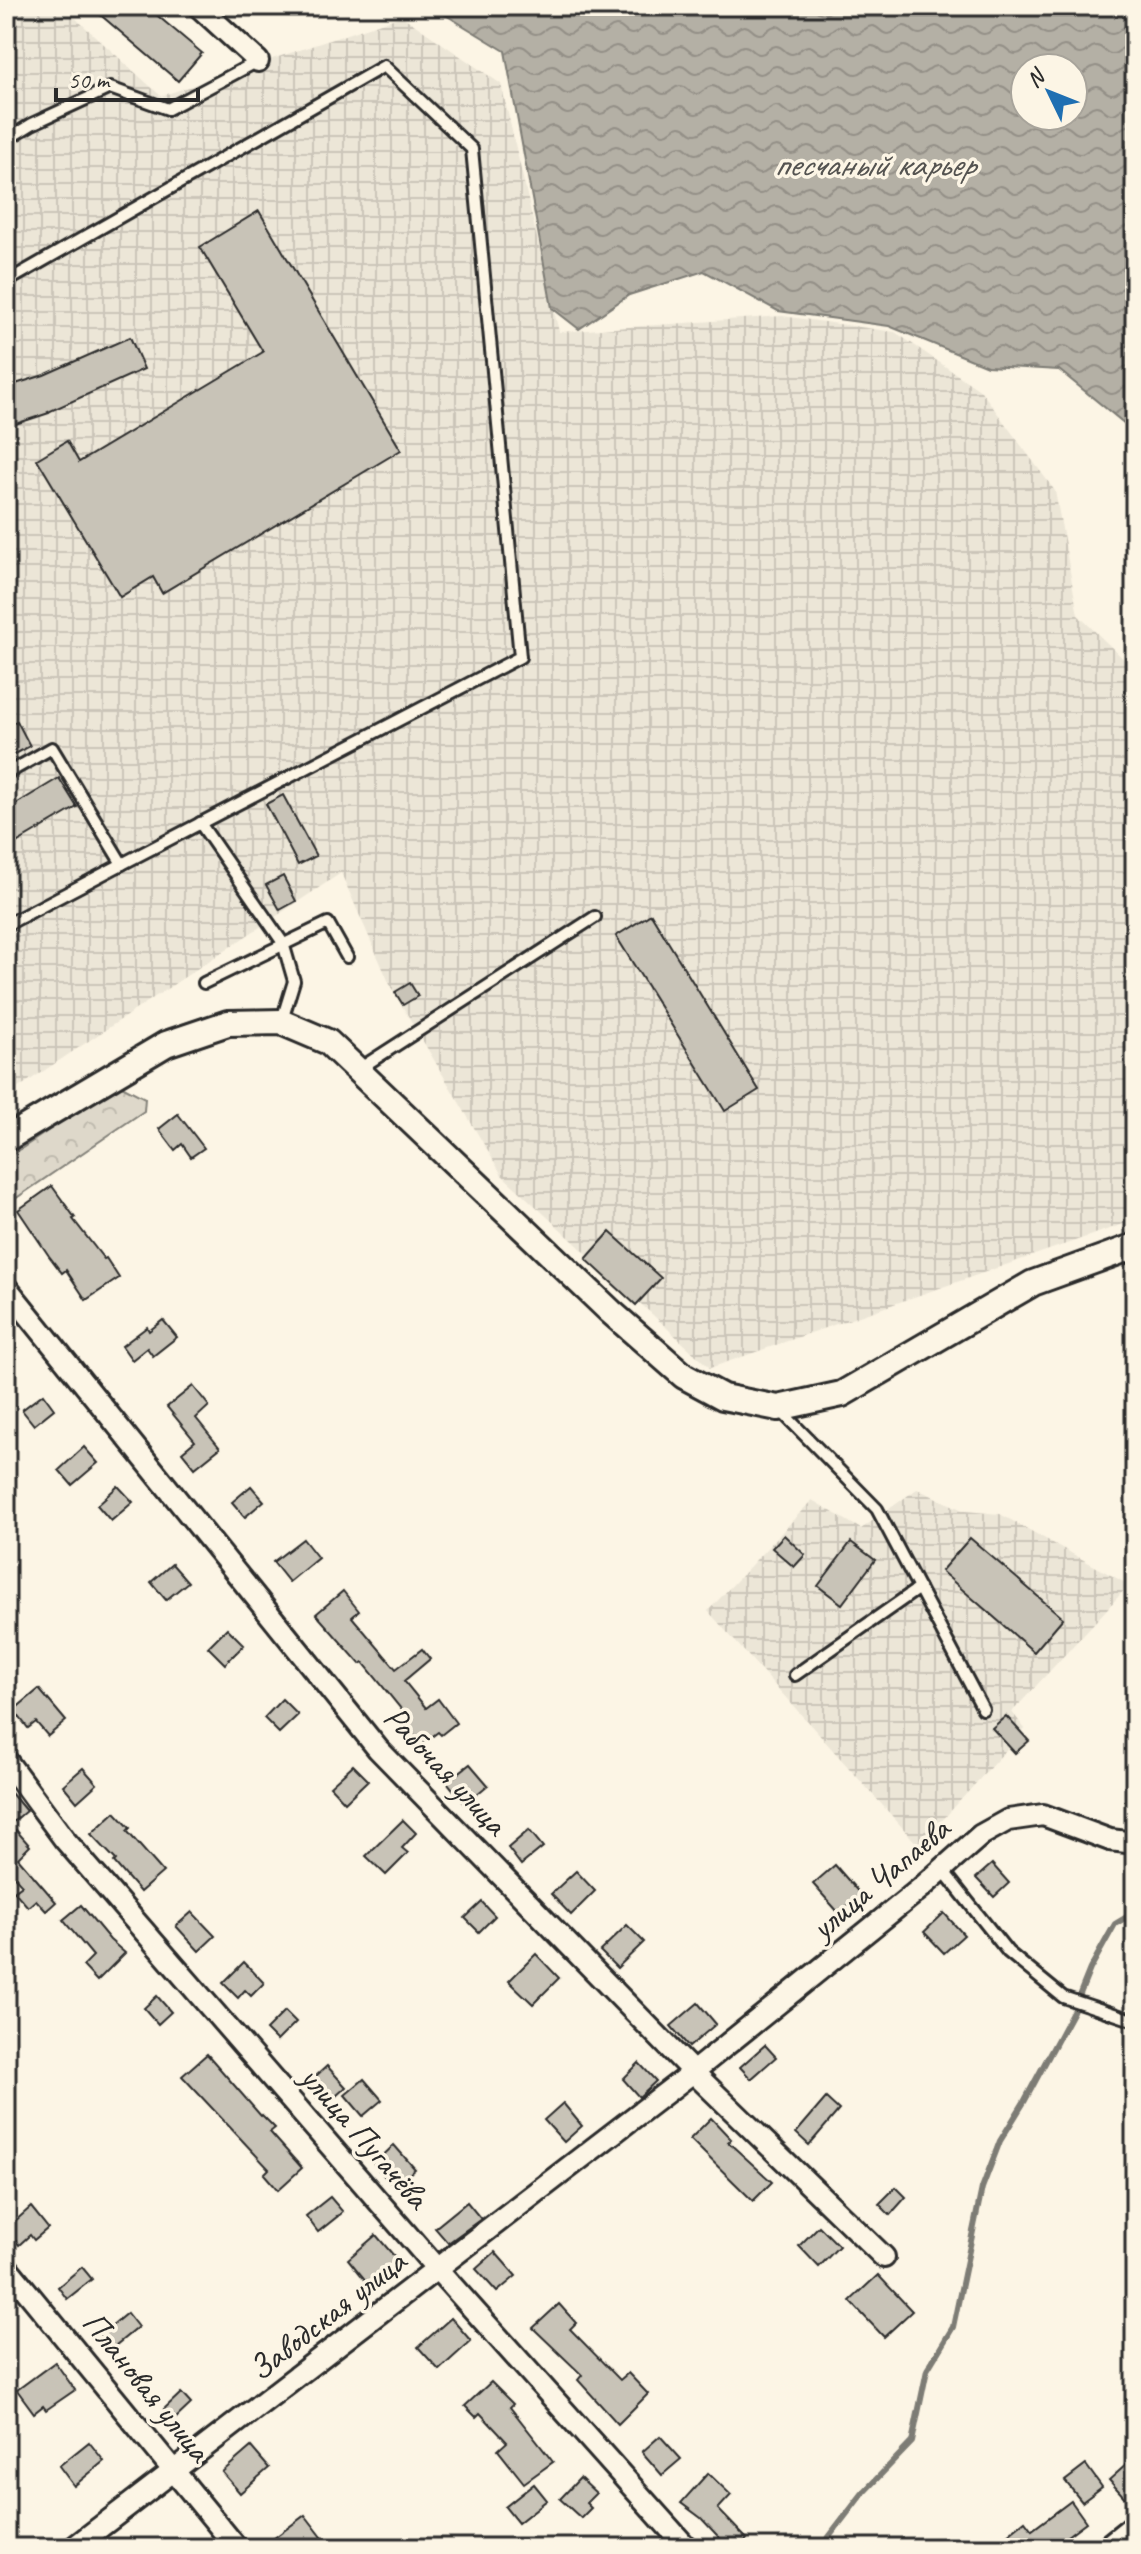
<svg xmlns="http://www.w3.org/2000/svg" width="1141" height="2554" viewBox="0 0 1141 2554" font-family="Caveat,sans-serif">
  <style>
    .industrial { fill: url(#industrial-grid) }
    .forest { fill: url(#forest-crowns); stroke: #84827a; stroke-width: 2 }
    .water { fill: url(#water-waves); stroke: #7d7b74; stroke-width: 2; fill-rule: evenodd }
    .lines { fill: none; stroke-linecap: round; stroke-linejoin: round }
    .stream { stroke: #7d7b74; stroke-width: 6 }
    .building { fill: #c8c3b7; stroke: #2b2b2b; stroke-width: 2 }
    .service-casing { stroke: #2b2b2b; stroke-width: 16 }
    .minor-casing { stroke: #2b2b2b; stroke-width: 26 }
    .tertiary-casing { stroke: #2b2b2b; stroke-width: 30 }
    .service { stroke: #fcf5e5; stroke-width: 10 }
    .minor { stroke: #fcf5e5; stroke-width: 20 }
    .tertiary { stroke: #fcf5e5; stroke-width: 24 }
    .labels { text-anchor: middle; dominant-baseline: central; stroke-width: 7; stroke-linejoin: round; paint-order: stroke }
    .street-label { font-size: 34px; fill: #2b2b2b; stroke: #fcf5e5 }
    .water-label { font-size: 36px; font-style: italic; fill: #545350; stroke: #fcf5e5 }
  </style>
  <defs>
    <pattern id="industrial-grid" width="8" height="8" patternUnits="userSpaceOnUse" patternTransform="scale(2)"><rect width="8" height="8" fill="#ece6d7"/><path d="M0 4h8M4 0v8" fill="none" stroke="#cbc5b9"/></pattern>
    <pattern id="forest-crowns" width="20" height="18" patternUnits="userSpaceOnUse" patternTransform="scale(2)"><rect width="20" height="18" fill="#ded8ca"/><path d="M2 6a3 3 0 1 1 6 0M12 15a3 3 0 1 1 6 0" fill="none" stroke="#bfbaae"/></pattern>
    <pattern id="water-waves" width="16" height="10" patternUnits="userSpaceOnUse" patternTransform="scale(2)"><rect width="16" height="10" fill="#b4b0a5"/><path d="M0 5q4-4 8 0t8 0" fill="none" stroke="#938f87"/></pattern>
  </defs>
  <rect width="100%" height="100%" fill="#fcf5e5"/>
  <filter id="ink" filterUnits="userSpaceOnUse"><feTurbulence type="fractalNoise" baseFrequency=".0125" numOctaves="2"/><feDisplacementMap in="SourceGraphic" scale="16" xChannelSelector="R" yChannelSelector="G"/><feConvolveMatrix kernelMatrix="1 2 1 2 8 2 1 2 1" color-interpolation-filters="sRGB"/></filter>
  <g filter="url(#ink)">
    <g class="industrial">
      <path d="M6 6H62L161 96 402 16 501 84 559 332 782 316 895 332 981 391 1055 491 1078 615 1135 670V1220L710 1368 502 1175 391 987 341 873 6 1096Z"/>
      <path d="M917 1489 965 1511 1000 1514 1129 1585 1012 1712 1025 1729 919 1846 708 1611 812 1500 861 1529Z"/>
    </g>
    <path class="forest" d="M118 1084 145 1098 144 1111 6 1205V1159Z"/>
    <path class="water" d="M431 6H1135V437L1131 429 1059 370 987 366 889 326 778 311 704 271 629 295 579 329 552 308 505 51ZM1025 68H1073V116H1025Z"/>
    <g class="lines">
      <path class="stream" d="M824 2548 829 2537 862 2494 912 2442 927 2370 953 2327 982 2188 1000 2141 1024 2102 1073 2011 1090 1969 1115 1924 1135 1912"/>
    </g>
    <g class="building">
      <path d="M90 6H146L202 53 178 81Z"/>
      <path d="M259 211 401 450 162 593 153 577 120 597 37 459 67 441 79 462 263 352 200 247Z"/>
      <path d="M130 337 144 369 48 412 49 413 6 427V387L44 375Z"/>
      <path d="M17 721 30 746 6 759V726Z"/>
      <path d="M59 778 77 807 6 849V810Z"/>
      <path d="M283 795 316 856 298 865 266 804Z"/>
      <path d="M283 876 296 901 280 910 266 885Z"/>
      <path d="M651 914 759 1090 725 1111 616 936Z"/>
      <path d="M410 983 418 996 403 1005 395 992Z"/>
      <path d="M178 1114 204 1148 191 1157 182 1144 175 1150 159 1129Z"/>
      <path d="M52 1186 75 1218 73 1219 104 1259 106 1258 119 1278 86 1300 66 1270 62 1273 49 1256 18 1210Z"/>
      <path d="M610 1232 661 1278 636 1305 586 1259Z"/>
      <path d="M163 1320 177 1337 153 1356 147 1348 132 1360 122 1346 147 1327 149 1331Z"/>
      <path d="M193 1386 209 1406 196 1418 220 1448 195 1468 182 1452 195 1441 167 1407Z"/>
      <path d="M43 1394 54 1409 34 1425 22 1410Z"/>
      <path d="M84 1447 98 1463 72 1485 59 1470Z"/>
      <path d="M118 1486 133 1502 111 1521 97 1505Z"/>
      <path d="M251 1486 264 1501 245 1517 232 1502Z"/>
      <path d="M784 1535 805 1555 794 1567 772 1548Z"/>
      <path d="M970 1538 1063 1618 1034 1652 941 1571Z"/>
      <path d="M303 1539 318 1558 289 1582 273 1562Z"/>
      <path d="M851 1542 875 1560 842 1604 818 1586Z"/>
      <path d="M172 1564 188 1582 166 1600 151 1582Z"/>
      <path d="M343 1591 359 1611 352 1617 396 1669 422 1649 430 1659 404 1681 426 1708 438 1699 456 1723 441 1735 438 1732 421 1745 405 1724 410 1720 363 1662 360 1664 316 1614Z"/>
      <path d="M227 1628 244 1645 225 1664 208 1647Z"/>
      <path d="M39 1689 66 1721 48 1736 36 1722 28 1728 14 1710Z"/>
      <path d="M282 1699 298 1715 279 1733 264 1718Z"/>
      <path d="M1006 1716 1029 1741 1015 1753 992 1728Z"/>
      <path d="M470 1764 488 1785 465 1804 447 1782Z"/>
      <path d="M353 1765 368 1780 345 1802 330 1786Z"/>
      <path d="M83 1768 97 1784 77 1802 63 1785Z"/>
      <path d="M6 1787 26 1811 6 1828Z"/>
      <path d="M115 1812 130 1828 127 1831 163 1872 140 1892 114 1862 116 1860 91 1834Z"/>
      <path d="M403 1820 416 1833 402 1848 408 1853 386 1875 366 1856Z"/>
      <path d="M16 1830 30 1846 18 1858 56 1902 46 1911 36 1900 28 1907 14 1891 22 1885 6 1868V1839Z"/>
      <path d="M529 1830 543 1847 521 1865 508 1848Z"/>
      <path d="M992 1864 1009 1883 994 1897 976 1878Z"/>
      <path d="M835 1865 861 1895 839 1913 813 1884Z"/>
      <path d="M576 1871 595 1891 571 1915 551 1894Z"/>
      <path d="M482 1902 495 1916 479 1932 465 1918Z"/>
      <path d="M81 1905 110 1940 125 1953 97 1981 83 1966 93 1956 63 1920Z"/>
      <path d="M192 1912 215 1936 199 1951 176 1926Z"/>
      <path d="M944 1913 964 1935 944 1953 924 1932Z"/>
      <path d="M627 1925 644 1942 617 1968 600 1951Z"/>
      <path d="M536 1954 559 1978 533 2004 509 1981Z"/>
      <path d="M244 1962 264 1983 251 1996 245 1990 238 1998 223 1983Z"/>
      <path d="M157 1996 171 2012 158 2024 144 2008Z"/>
      <path d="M698 2003 716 2024 689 2047 671 2026Z"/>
      <path d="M285 2011 296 2022 277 2041 266 2030Z"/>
      <path d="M765 2045 776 2057 751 2079 740 2067Z"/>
      <path d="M207 2054 261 2116 262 2115 275 2128 270 2132 302 2168 278 2190 264 2174 269 2169 182 2076Z"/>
      <path d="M639 2063 656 2081 639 2097 623 2079Z"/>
      <path d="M327 2066 346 2087 325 2106 306 2085Z"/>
      <path d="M364 2079 382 2100 363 2116 345 2095Z"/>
      <path d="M826 2098 839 2110 809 2145 796 2133Z"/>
      <path d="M563 2103 582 2126 564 2142 544 2120Z"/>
      <path d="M711 2118 731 2139 728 2142 772 2182 753 2201 690 2139Z"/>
      <path d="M394 2145 415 2169 394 2187 374 2164Z"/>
      <path d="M896 2187 906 2197 890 2215 879 2204Z"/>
      <path d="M330 2197 343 2212 318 2232 306 2216Z"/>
      <path d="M467 2202 481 2219 448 2243 435 2228Z"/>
      <path d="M31 2207 48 2228 34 2240 30 2235 19 2245 6 2229Z"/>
      <path d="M819 2226 839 2246 819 2267 799 2246Z"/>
      <path d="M376 2235 400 2263 371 2287 348 2259Z"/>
      <path d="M495 2252 516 2276 497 2292 476 2269Z"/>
      <path d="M82 2267 92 2279 67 2299 58 2287Z"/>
      <path d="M878 2275 912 2311 884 2337 850 2301Z"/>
      <path d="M559 2304 576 2323 570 2329 620 2380 628 2373 648 2394 618 2424 578 2380 582 2375 533 2328Z"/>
      <path d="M127 2313 138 2327 110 2350 99 2336Z"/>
      <path d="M451 2318 471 2341 439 2370 418 2347Z"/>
      <path d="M55 2362 75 2390 46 2410 43 2406 34 2413 17 2390Z"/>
      <path d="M491 2382 513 2404 510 2407 553 2462 524 2483 498 2450 507 2442 480 2413 476 2417 465 2406Z"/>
      <path d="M181 2393 191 2404 174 2420 164 2409Z"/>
      <path d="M660 2436 681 2459 662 2475 642 2452Z"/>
      <path d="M89 2442 104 2461 74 2486 59 2466Z"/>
      <path d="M251 2447 269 2468 240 2493 222 2472Z"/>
      <path d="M1127 2464 1135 2473V2491L1126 2499 1109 2480Z"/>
      <path d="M1086 2465 1102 2487 1082 2502 1065 2481Z"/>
      <path d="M708 2473 731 2495 718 2509 747 2539 738 2548H729L701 2518 681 2503Z"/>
      <path d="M580 2478 596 2493 586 2503 591 2508 581 2518 560 2499Z"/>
      <path d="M534 2484 547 2500 518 2523 505 2507Z"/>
      <path d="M1071 2501 1086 2522 1051 2548H1016L1006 2536 1025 2521 1032 2530Z"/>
      <path d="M305 2515 325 2541 315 2548H279L273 2539Z"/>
    </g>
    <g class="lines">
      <g class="service-casing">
        <g id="service">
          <path d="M6 140 32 124 110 88 168 109 258 61"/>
          <path d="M6 282 384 66 472 149 520 657 122 864 52 748 6 774"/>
          <path d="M200 823 283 943 294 981 282 1020"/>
          <path d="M6 925 122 864"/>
          <path d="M204 983 328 923 347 957"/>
          <path d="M359 1069 595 917"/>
          <path d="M779 1409 877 1509 983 1709"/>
          <path d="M795 1675 919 1588"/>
          <path d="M942 1869 1008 1952 1063 1997 1135 2021"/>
        </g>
      </g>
      <g class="minor-casing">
        <g id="minor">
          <path d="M198 6 258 61"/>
          <path d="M6 1287 378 1749 693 2072 884 2257"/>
          <path d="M6 1760 65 1840 438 2270 687 2548"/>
          <path d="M6 2266 237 2548"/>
          <path d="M73 2548 693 2072 921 1888 981 1835 1008 1820 1043 1815 1110 1840 1135 1843"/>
          <path d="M1105 2548 1135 2524"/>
        </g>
      </g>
      <g class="tertiary-casing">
        <path id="tertiary" d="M6 1139 166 1044 228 1023 281 1022 328 1042 611 1312 684 1376 723 1397 778 1408 842 1394 1033 1283 1135 1246"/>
      </g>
      <use href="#service" class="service"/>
      <use href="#minor" class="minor"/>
      <use href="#tertiary" class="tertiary"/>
    </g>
  </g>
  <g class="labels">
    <g class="street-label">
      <text transform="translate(446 1770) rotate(47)">Рабочая улица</text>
      <text transform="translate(880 1878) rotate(-40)">улица Чапаева</text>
      <text transform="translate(365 2137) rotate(49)">улица Пугачёва</text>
      <text transform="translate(327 2315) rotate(-38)">Заводская улица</text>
      <text transform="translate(147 2386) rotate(51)">Плановая улица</text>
    </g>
    <g class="water-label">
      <text x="874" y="164">песчаный карьер</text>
    </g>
  </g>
  <rect width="1141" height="2554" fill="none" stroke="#fcf5e5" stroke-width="32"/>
  <rect x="16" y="16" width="1109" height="2522" fill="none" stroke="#2b2b2b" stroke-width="3" filter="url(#ink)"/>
  <g transform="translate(1049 92) rotate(313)"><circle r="38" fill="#fcf5e5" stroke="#a8a49b" stroke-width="2"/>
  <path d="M0-6L14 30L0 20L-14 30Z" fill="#1f6fb2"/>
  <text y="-12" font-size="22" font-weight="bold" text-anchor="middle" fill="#2b2b2b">N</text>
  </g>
  <path d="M56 88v12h142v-12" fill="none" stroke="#2b2b2b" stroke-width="4"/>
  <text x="68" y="88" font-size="24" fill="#2b2b2b" stroke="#fcf5e5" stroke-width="6" paint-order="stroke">50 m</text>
</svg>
